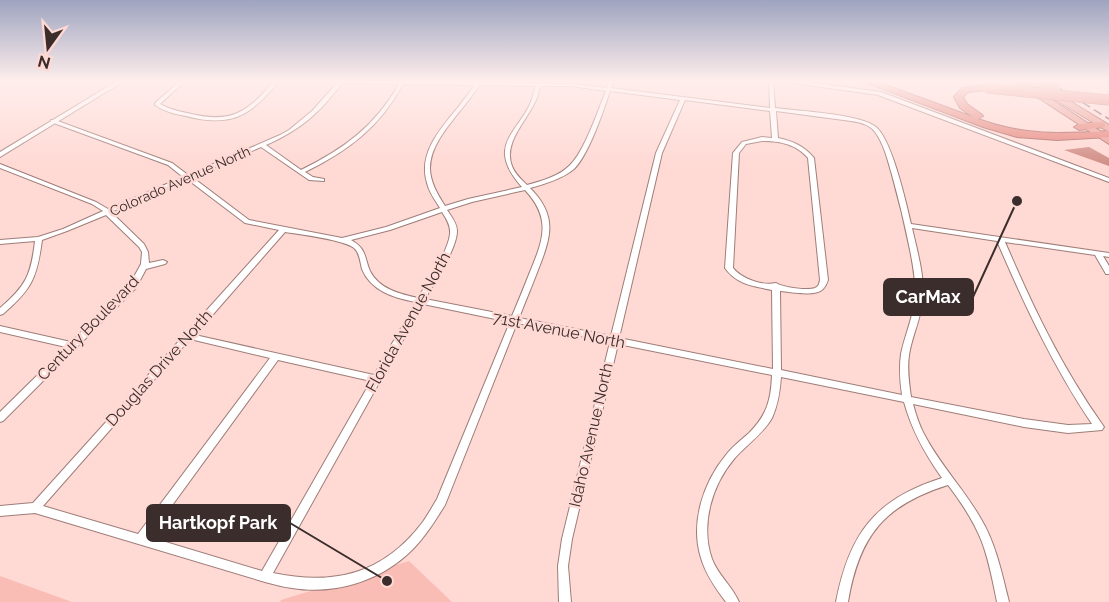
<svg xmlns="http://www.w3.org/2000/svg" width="1109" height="602" viewBox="0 0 1109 602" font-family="Raleway,sans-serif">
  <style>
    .green { fill: #fabdb5 }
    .water { fill: #d08d85 }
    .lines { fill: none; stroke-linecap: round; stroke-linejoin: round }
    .minor-casing { stroke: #9e7d78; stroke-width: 2 }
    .tertiary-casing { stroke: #9e7d78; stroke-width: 2 }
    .trunk-casing { stroke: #ab6660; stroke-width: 2 }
    .motorway-casing { stroke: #ab6660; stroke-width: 2 }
    .minor { fill: #fff; fill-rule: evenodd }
    .tertiary { fill: #fff; fill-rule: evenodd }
    .trunk { fill: #ec9e96; fill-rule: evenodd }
    .motorway { fill: #e7857c; fill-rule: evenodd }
    .rail { stroke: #6c5855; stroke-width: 1.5; stroke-dasharray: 9 4.5; stroke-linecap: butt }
    .motorway-bridge-casing { stroke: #ab6660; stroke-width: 11; stroke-linecap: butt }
    .motorway-bridge { stroke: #e7857c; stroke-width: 10 }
    .labels { text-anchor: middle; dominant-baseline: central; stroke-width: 5; stroke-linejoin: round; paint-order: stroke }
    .far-street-label { font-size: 14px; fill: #3b2d2b; stroke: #ffd9d4 }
    .street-label { font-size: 16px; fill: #3b2d2b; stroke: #ffd9d4 }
    .leader { fill: none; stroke: #3b2d2b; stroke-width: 2 }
    .callout-dot { fill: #3b2d2b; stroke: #ffd9d4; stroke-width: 2 }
    .callout { fill: #3b2d2b; stroke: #3b2d2b; stroke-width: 2 }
    .callout-label { font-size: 18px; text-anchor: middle; font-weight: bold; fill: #fff }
  </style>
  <rect width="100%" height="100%" fill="#ffd9d4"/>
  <g class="green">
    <path d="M409 561 452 602H280L281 600Z"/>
    <path d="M0 576 72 602H0Z"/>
  </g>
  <path class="water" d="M1089 147 1109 158V166L1064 150Z"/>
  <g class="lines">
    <g class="minor-casing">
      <g id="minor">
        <path d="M180 81H185L160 104C169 109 178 111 187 113 230 124 246 114 274 81H279C251 116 231 128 186 116 175 114 165 112 155 105V103Z"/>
        <path d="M320 81H481V82L571 84 607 88 609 81H614L611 88 770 108 769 81H773L775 108C798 111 861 114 876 127 892 140 906 202 911 224L1109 253V257L1103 256 1109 266V274H1106L1095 255 1005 242C1033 307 1061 366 1102 424L1104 427 1102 430 1068 433 1024 427 913 404C916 415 919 425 924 434 940 465 964 489 981 519 996 544 1002 574 1009 602H997C993 582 989 561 982 542 974 521 961 502 948 485 884 505 859 536 848 602H836C849 534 875 499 942 478 925 454 912 431 904 402L781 377C780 391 778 405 772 418 763 434 746 445 734 459 712 485 700 525 712 559 718 575 732 586 739 602H726C716 589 706 575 701 558 690 523 703 483 726 455 732 447 741 440 749 433 767 415 771 400 772 375L618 344 572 539 568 566 571 602H559L558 566 562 539 610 342 517 323 445 505C435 521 425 537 412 550 381 581 335 595 292 588 283 587 274 584 265 582L35 513 0 516V506L33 503 279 230 245 223 187 179 111 212 144 244 148 252 149 263 163 260 167 262 165 264 146 269 136 288 3 421 0 422V412L66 347 0 332V326L71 342 130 284 141 264 142 252 139 247 106 215 67 231 42 240C37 278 32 289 3 314L0 315V308C26 286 31 275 35 241L0 244V240L38 237 63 229 103 211 92 204 0 168V164L96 202 108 209 183 177 168 165 51 122V120H55L172 163 188 175 280 135 289 130 312 111 337 83 322 82ZM342 83 399 84C375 126 344 149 301 170L266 145C300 130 320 113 342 83ZM403 84 474 85C457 115 415 144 427 183 429 192 435 200 440 208L386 227 342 238 249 220 192 177 261 147 309 180 324 181V179L313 177 305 172C348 151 380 127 403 84ZM479 85 535 86C530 130 479 139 522 187L468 199 445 206C438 195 430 182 430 168 430 138 465 110 479 85ZM540 86H571L606 91C598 110 584 153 569 166 559 176 542 181 527 185 522 180 515 174 512 166 501 138 537 114 540 86ZM610 91 680 100 656 153 611 336 519 318C525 302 532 286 538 270 551 237 558 216 530 188 545 184 562 179 574 169 589 154 603 112 610 91ZM685 100 770 111 772 138 762 137 742 142 733 153 725 268C737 285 754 286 772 290L773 369 619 338 662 153ZM776 111 851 121C860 122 870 125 875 132 884 144 888 161 892 175 899 200 905 225 910 250 913 265 916 281 915 296 914 316 905 334 901 354 899 368 900 381 902 395L781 370 780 291C791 292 815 297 823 289 825 287 827 283 828 280L814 158C804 146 793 141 778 138ZM762 141C780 141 796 144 808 158L820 280C819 284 819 286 815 288 807 291 782 287 776 283 762 286 742 279 733 268L739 153 746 144ZM525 190C552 219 543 240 530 272 524 287 518 302 512 316L425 299C434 283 457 249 457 231 457 223 451 216 447 210L472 202ZM442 212C446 218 451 226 450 234 448 252 428 281 418 298 400 294 379 289 370 271 364 257 367 249 351 240L390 230ZM912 228 997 241C1024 304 1053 366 1092 424L1068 425 1024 419 911 397C909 383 907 369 909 355 912 335 922 317 923 296 924 274 917 250 912 228ZM285 232C299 234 345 240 354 248 360 253 360 262 362 269 371 291 394 298 416 302L374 375 195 335ZM423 304 510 322 437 499C432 507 428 515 422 523 383 574 334 586 273 573ZM190 339 270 358 138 534 43 506ZM278 360 371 381 262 571 149 537Z"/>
      </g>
    </g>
    <g class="tertiary-casing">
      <g id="tertiary">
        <path d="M117 81H124L0 157V152Z"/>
        <path d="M780 81H799L881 92 1109 178V182L878 95Z"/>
      </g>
    </g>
    <g class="trunk-casing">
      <g id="trunk">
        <path d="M1013 81H1023L1109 137V144Z"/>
        <path d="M1054 95H1060L1109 125V132L1054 99Z"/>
      </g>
    </g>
    <g class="motorway-casing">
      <g id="motorway">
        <path d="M862 81H875L973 117 960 108 954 97 962 88 987 85 990 86V90L968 92 963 97 967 104 981 114 983 116 978 119C1025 136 1060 134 1109 131V137L1057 140 1017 137 983 127Z"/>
        <path d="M1102 122 1105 123V127L1079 130 1074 127 1079 124Z"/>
      </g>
    </g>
    <use href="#minor" class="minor"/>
    <use href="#tertiary" class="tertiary"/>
    <use href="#trunk" class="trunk"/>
    <use href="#motorway" class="motorway"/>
    <path class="rail" d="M1048 81 1109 119"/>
    <g class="motorway-bridge-casing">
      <g id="motorway-bridge">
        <path d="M1028 81 1056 85"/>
        <path d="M987 88 1109 100"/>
      </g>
    </g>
    <use href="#motorway-bridge" class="motorway-bridge"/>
  </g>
  <linearGradient id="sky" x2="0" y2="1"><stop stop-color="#9ea4c0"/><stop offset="0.49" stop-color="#ffeeec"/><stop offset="1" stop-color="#ffeeec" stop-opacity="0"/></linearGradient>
  <rect width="1109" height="166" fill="url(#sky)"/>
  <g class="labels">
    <g class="far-street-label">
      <text transform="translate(180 181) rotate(-24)">Colorado Avenue North</text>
    </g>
    <g class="street-label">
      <text transform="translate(408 322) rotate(-61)">Florida Avenue North</text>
      <text transform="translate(88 328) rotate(-46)">Century Boulevard</text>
      <text transform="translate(559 330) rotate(11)">71st Avenue North</text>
      <text transform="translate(159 368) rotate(-48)">Douglas Drive North</text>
      <text transform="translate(591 435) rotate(-77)">Idaho Avenue North</text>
    </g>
  </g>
  <path class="leader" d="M1017 201L973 297M387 581L290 523"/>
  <g class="callout-dot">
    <circle cx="1017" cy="201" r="6"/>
    <circle cx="387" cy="581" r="6"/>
  </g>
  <g class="callout">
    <rect x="884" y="279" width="89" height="36" rx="6"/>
    <rect x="147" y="505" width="143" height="36" rx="6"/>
  </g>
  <g class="callout-label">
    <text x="928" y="303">CarMax</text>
    <text x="218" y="529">Hartkopf Park</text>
  </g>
  <g transform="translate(48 48) rotate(195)" stroke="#ffd9d4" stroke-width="4.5" paint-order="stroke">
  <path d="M0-4.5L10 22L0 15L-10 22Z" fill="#3b2d2b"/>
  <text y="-9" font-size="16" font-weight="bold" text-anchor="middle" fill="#3b2d2b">N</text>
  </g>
</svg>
